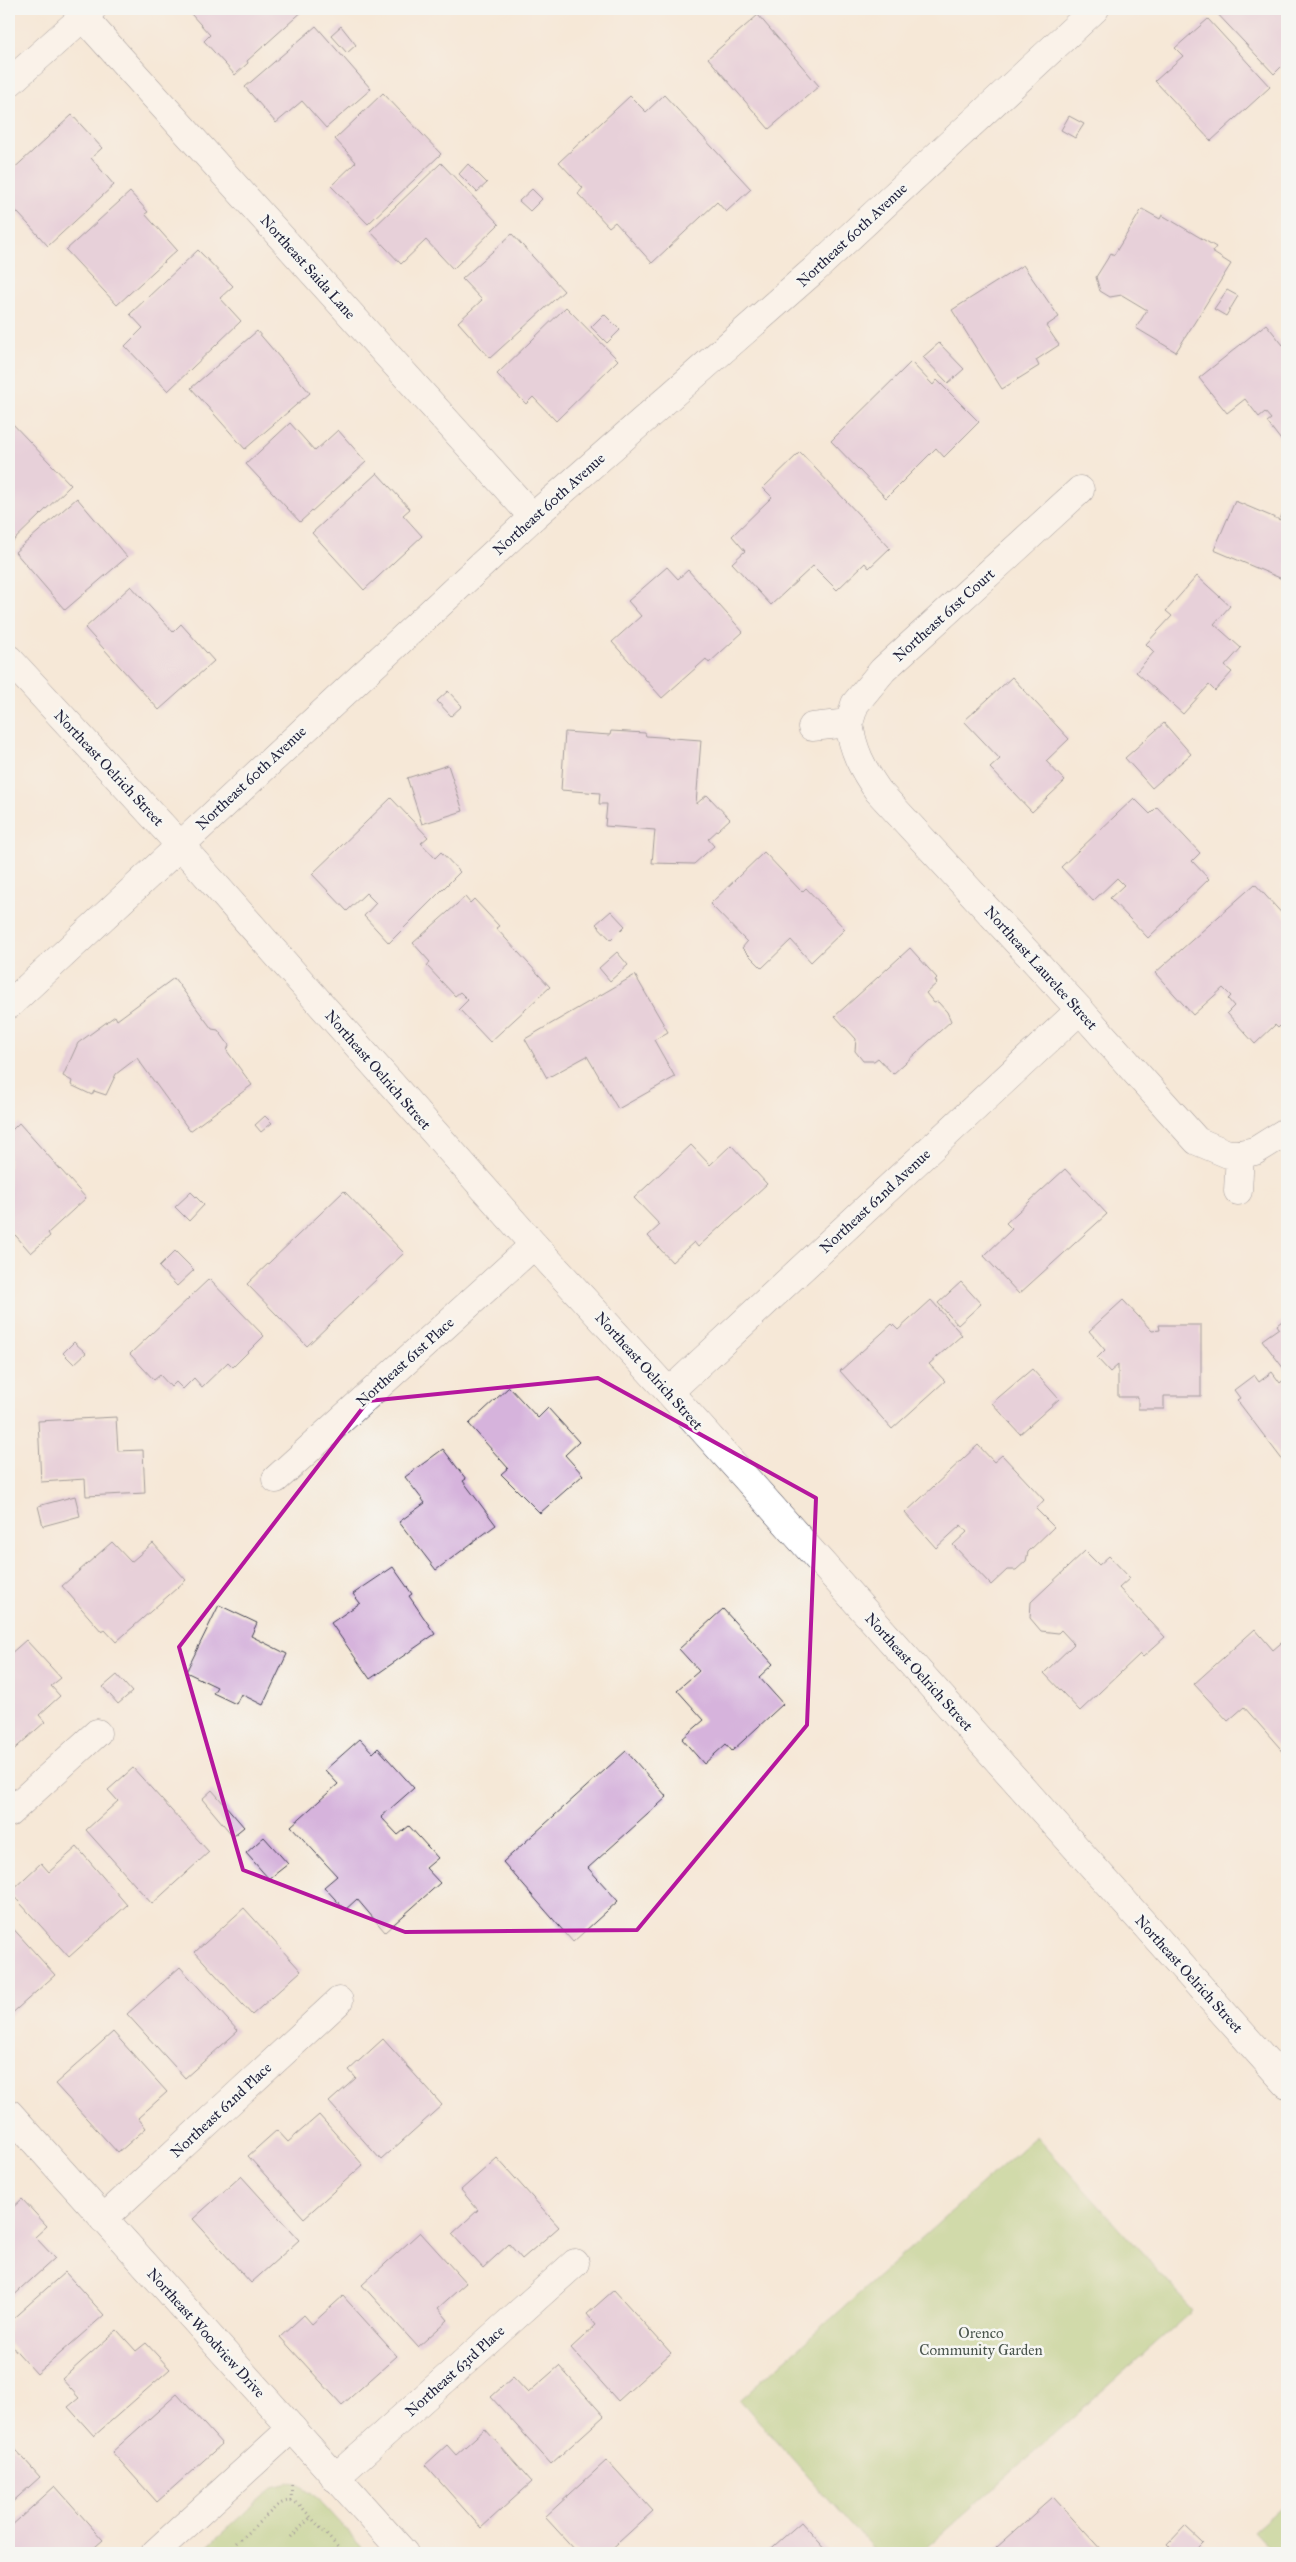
<svg xmlns="http://www.w3.org/2000/svg" width="1296" height="2562" viewBox="0 0 1296 2562" font-family="'IM FELL Great Primer',serif">
  <style>
    .green { fill: #a4c973; stroke: #637657 }
    .building { fill: #d6b3dc }
    .lines { fill: none; stroke-linecap: round; stroke-linejoin: round }
    .minor-casing { stroke: #424052; stroke-width: 29 }
    .path { stroke: #424052; stroke-width: 3; stroke-dasharray: 1 4; stroke-linecap: butt }
    .minor { stroke: #fff; stroke-width: 28 }
    .marked { fill: none; stroke: #b5179e; stroke-width: 4; stroke-linejoin: round }
    .labels { text-anchor: middle; dominant-baseline: central; stroke-width: 5; stroke-linejoin: round; paint-order: stroke }
    .street-label { font-size: 15px; fill: #22223b; stroke: #f6f6f2 }
    .park-label { font-size: 15px; fill: #49544c; stroke: #f6f6f2 }
  </style>
  <rect width="100%" height="100%" fill="#f6f6f2"/>
  <filter id="ink" filterUnits="userSpaceOnUse"><feTurbulence type="fractalNoise" baseFrequency=".02" numOctaves="2"/><feDisplacementMap in="SourceGraphic" scale="10" xChannelSelector="R" yChannelSelector="G"/><feConvolveMatrix kernelMatrix="1 2 1 2 8 2 1 2 1" color-interpolation-filters="sRGB"/></filter>
  <filter id="wash" filterUnits="userSpaceOnUse"><feTurbulence type="fractalNoise" baseFrequency=".0096" numOctaves="4" result="noise"/><feDisplacementMap in="SourceGraphic" scale="20" xChannelSelector="R" yChannelSelector="G"/><feGaussianBlur stdDeviation="1.12" result="paint"/><feColorMatrix in="noise" values="0 0 0 0 0 0 0 0 0 0 0 0 0 0 0 0 0 1.4 0 .05"/><feComposite in="paint" operator="in"/></filter>
  <g filter="url(#wash)">
    <rect width="100%" height="100%" fill="#f5e8d7"/>
    <g class="green">
      <path d="M1036 2136 1193 2310 920 2553H876L740 2400Z"/>
      <path d="M288 2483 298 2484 312 2493 367 2553H200L273 2487Z"/>
      <path d="M1287 2502V2553H1275L1254 2531Z"/>
    </g>
    <g id="blocks">
      <g class="building">
        <path d="M197 9H305L247 61 248 63 235 75 204 41 210 35 191 14Z"/>
        <path d="M1213 9H1287V61L1274 74Z"/>
        <path d="M758 15 819 86 769 129 708 58Z"/>
        <path d="M1208 19 1270 87 1211 141 1155 81 1183 56 1175 48Z"/>
        <path d="M316 26 371 89 326 128 302 101 276 123 245 87Z"/>
        <path d="M341 26 356 45 347 53 331 35Z"/>
        <path d="M383 93 441 154 368 224 331 186 356 162 335 139Z"/>
        <path d="M664 95 751 189 726 212 717 202 652 263 615 222 609 227 578 194 583 188 559 162 630 96 646 112Z"/>
        <path d="M72 115 102 148 91 158 114 185 48 246 9 203V173Z"/>
        <path d="M1069 116 1084 124 1075 138 1061 130Z"/>
        <path d="M441 163 499 224 453 269 426 240 401 264 370 231Z"/>
        <path d="M468 164 487 183 477 192 459 174Z"/>
        <path d="M532 189 542 199 530 211 519 201Z"/>
        <path d="M130 192 148 212 145 214 177 250 117 305 66 250Z"/>
        <path d="M1142 209 1160 219 1162 215 1216 247 1212 252 1231 264 1176 352 1136 328 1147 310 1122 295 1110 297 1100 291 1096 277 1111 253 1114 255Z"/>
        <path d="M512 234 564 291 490 358 458 322 482 300 462 279Z"/>
        <path d="M198 250 233 286 220 298 241 321 168 391 125 346 143 328 130 314Z"/>
        <path d="M1023 265 1059 317 1046 326 1059 345 1036 360 1039 366 1002 389 952 310Z"/>
        <path d="M1227 290 1238 296 1226 316 1214 309Z"/>
        <path d="M566 307 618 360 556 421 533 397 526 404 497 374Z"/>
        <path d="M604 314 620 330 607 343 591 327Z"/>
        <path d="M1266 324 1283 345 1287 342V448L1267 422 1271 419 1265 412 1259 417 1245 399 1227 413 1199 378Z"/>
        <path d="M257 331 310 393 245 449 191 388Z"/>
        <path d="M939 343 964 369 948 383 923 357Z"/>
        <path d="M911 362 933 385 937 380 979 422 944 457 936 448 886 498 831 441Z"/>
        <path d="M9 420 71 485 9 545Z"/>
        <path d="M290 423 315 451 338 430 366 462 300 522 246 464Z"/>
        <path d="M800 452 890 548 869 568 865 563 837 590 813 566 771 605 732 563 745 551 732 536 772 497 763 488Z"/>
        <path d="M377 473 410 509 403 515 422 536 364 590 312 533Z"/>
        <path d="M77 498 127 557 65 610 15 552Z"/>
        <path d="M1235 501 1280 520 1287 501V581L1214 550Z"/>
        <path d="M667 567 678 579 688 570 743 632 709 663 706 659 662 698 612 642 641 616 628 601Z"/>
        <path d="M1197 576 1230 606 1214 624 1241 648 1225 666 1232 672 1215 691 1209 685 1183 714 1136 672 1154 652 1146 644 1172 616 1166 611Z"/>
        <path d="M131 586 173 632 181 624 214 661 159 710 85 628Z"/>
        <path d="M1012 677 1069 739 1046 761 1065 781 1032 812 990 768 1000 759 964 721Z"/>
        <path d="M448 691 462 706 451 716 437 701Z"/>
        <path d="M1164 723 1191 754 1152 788 1125 758Z"/>
        <path d="M611 731 645 733 646 736 701 740 696 804 707 795 730 819 708 839 714 846 694 864 652 863 655 830 605 826 607 804H599L600 793 561 790 565 732 610 735Z"/>
        <path d="M448 765 463 811 422 824 407 778Z"/>
        <path d="M391 798 428 837 421 843 435 858 441 852 460 872 389 943 364 916 376 903 366 893 347 911 312 874Z"/>
        <path d="M1134 798 1150 814 1157 807 1200 853 1192 861 1209 879 1148 938 1110 898 1124 885 1117 878 1093 901 1061 867Z"/>
        <path d="M764 852 802 892 806 888 845 929 811 962 791 940 762 968 742 948 747 942 710 904Z"/>
        <path d="M1255 884 1287 919V1019L1278 1028 1275 1025 1255 1044 1227 1013 1234 1006 1228 999 1231 996 1223 988 1193 1015 1155 973Z"/>
        <path d="M465 897 470 903 474 899 499 926 496 928 550 987 490 1042 459 1009 468 1000 460 992 455 996 427 966 430 962 413 943Z"/>
        <path d="M611 911 625 926 611 940 596 924Z"/>
        <path d="M910 948 937 978 935 980 937 983 926 993 934 1003 938 1002 947 1012 951 1021 893 1074 878 1058 874 1061H863L855 1051 856 1039 835 1016Z"/>
        <path d="M617 952 628 965 610 981 599 968Z"/>
        <path d="M635 975 668 1032 654 1040 675 1077 618 1109 587 1056 547 1078 525 1039Z"/>
        <path d="M174 978 212 1029 218 1030 229 1045 227 1051 252 1085 190 1131 137 1058 116 1074 106 1095 94 1091 92 1095 71 1085 72 1081 63 1076 78 1043 115 1016 117 1020Z"/>
        <path d="M265 1116 272 1123 261 1132 255 1125Z"/>
        <path d="M19 1123 86 1198 48 1233 50 1236 31 1253 9 1228V1133Z"/>
        <path d="M691 1145 710 1165 731 1145 767 1184 698 1247 694 1242 672 1262 648 1236 660 1225 634 1198Z"/>
        <path d="M1065 1169 1107 1214 1019 1294 984 1256 1012 1229 1006 1223Z"/>
        <path d="M344 1191 404 1253 307 1346 247 1284Z"/>
        <path d="M191 1192 204 1205 189 1221 175 1207Z"/>
        <path d="M175 1251 194 1270 177 1286 159 1267Z"/>
        <path d="M209 1279 264 1336 233 1367 228 1362 202 1387 194 1378 183 1389 176 1382 171 1387 160 1375 154 1380 130 1354Z"/>
        <path d="M961 1282 981 1304 958 1325 938 1303Z"/>
        <path d="M931 1300 962 1335 929 1364 945 1381 892 1429 840 1371 892 1324 898 1330Z"/>
        <path d="M1123 1300 1152 1331 1160 1330 1159 1325H1201V1396H1164V1409H1138V1397H1118V1365L1110 1372 1097 1358 1105 1350 1089 1331Z"/>
        <path d="M1287 1317V1373L1262 1340 1279 1328 1277 1325Z"/>
        <path d="M74 1342 86 1353 74 1364 63 1353Z"/>
        <path d="M1032 1369 1059 1399 1020 1434 992 1403Z"/>
        <path d="M1272 1372 1280 1383 1287 1377V1466L1237 1400 1240 1398 1234 1390 1254 1375 1259 1382Z"/>
        <path d="M509 1387 538 1418 548 1408 579 1442 565 1455 583 1475 540 1513 501 1474 508 1468 469 1424Z"/>
        <path d="M116 1417 118 1451 143 1450 145 1493 86 1496 85 1479 41 1482 38 1421Z"/>
        <path d="M978 1445 994 1462 1002 1455 1044 1500 1036 1509 1054 1527 1028 1552 1026 1561 1016 1570H1007L991 1585 953 1545 967 1532 961 1525 936 1548 905 1513Z"/>
        <path d="M443 1449 466 1479 463 1481 496 1525 436 1570 399 1522 425 1503 405 1477Z"/>
        <path d="M75 1496 80 1516 43 1526 38 1506Z"/>
        <path d="M112 1542 131 1562 153 1543 186 1580 116 1642 105 1630 102 1632 62 1586Z"/>
        <path d="M1085 1551 1099 1565 1109 1556 1130 1578 1119 1588 1165 1637 1143 1657 1140 1654 1080 1711 1044 1673 1074 1644 1061 1630 1058 1633 1041 1631 1030 1618 1031 1602Z"/>
        <path d="M393 1567 412 1594 409 1596 435 1634 370 1679 331 1623 360 1603 353 1594Z"/>
        <path d="M219 1605 257 1623 251 1636 287 1654 263 1705 241 1694 236 1704 213 1693 217 1687 186 1672Z"/>
        <path d="M723 1609 773 1664 759 1677 783 1704 732 1751 726 1744 704 1764 682 1739 704 1720 677 1690 699 1671 679 1649Z"/>
        <path d="M1255 1629 1273 1650 1287 1638V1756L1244 1707 1228 1721 1194 1684Z"/>
        <path d="M26 1640 61 1678 51 1686 60 1696 39 1715 45 1722 9 1754V1655Z"/>
        <path d="M117 1675 132 1692 118 1704 103 1687Z"/>
        <path d="M360 1739 373 1753 378 1748 414 1788 381 1817 398 1835 409 1826 438 1858 426 1868 440 1883 385 1932 357 1899 345 1910 324 1887 337 1876 291 1826 338 1784 325 1770Z"/>
        <path d="M626 1751 667 1797 588 1868 618 1901 573 1942 503 1862Z"/>
        <path d="M133 1768 209 1852 152 1904 86 1830 118 1801 108 1790Z"/>
        <path d="M212 1790 244 1827 233 1836 202 1799Z"/>
        <path d="M264 1837 288 1864 269 1879 246 1853Z"/>
        <path d="M77 1847 127 1905 69 1957 10 1892 41 1863 49 1872Z"/>
        <path d="M244 1908 301 1971 252 2015 195 1952Z"/>
        <path d="M9 1924 55 1975 9 2016Z"/>
        <path d="M180 1967 238 2031 185 2078 127 2014Z"/>
        <path d="M113 2032 167 2092 138 2118 146 2128 118 2153 55 2084Z"/>
        <path d="M383 2039 442 2105 381 2160 329 2102 356 2078 349 2070Z"/>
        <path d="M319 2115 363 2165 304 2218 248 2156 277 2130 288 2142Z"/>
        <path d="M497 2158 559 2227 522 2259 509 2244 483 2268 452 2234 478 2210 461 2190Z"/>
        <path d="M241 2176 299 2240 251 2283 193 2219Z"/>
        <path d="M22 2199 47 2226 35 2237 55 2258 9 2300V2211Z"/>
        <path d="M420 2232 466 2283 438 2308 448 2320 418 2347 362 2285Z"/>
        <path d="M65 2272 104 2315 37 2374 9 2343V2322Z"/>
        <path d="M614 2290 671 2353 618 2401 571 2348 596 2325 587 2314Z"/>
        <path d="M343 2296 397 2356 342 2405 280 2337 304 2315 312 2324Z"/>
        <path d="M117 2330 136 2351 146 2343 170 2369 94 2436 68 2407 79 2398 62 2379Z"/>
        <path d="M559 2366 604 2416 551 2464 491 2397 513 2377 528 2393Z"/>
        <path d="M177 2394 222 2444 157 2502 112 2452Z"/>
        <path d="M485 2429 532 2482 481 2528 425 2465 447 2445 456 2455Z"/>
        <path d="M9 2442 40 2477 9 2505Z"/>
        <path d="M607 2460 653 2511 607 2553H578L545 2517Z"/>
        <path d="M55 2486 103 2540 88 2553H9V2528Z"/>
        <path d="M1053 2497 1104 2553H1001L996 2548Z"/>
        <path d="M801 2522 829 2553H766Z"/>
        <path d="M1185 2526 1203 2543 1193 2553H1177L1168 2544Z"/>
      </g>
    </g>
  </g>
  <g filter="url(#ink)">
    <use href="#blocks" fill-opacity="0" stroke="#424052" stroke-width="1"/>
    <g class="lines">
      <g class="minor-casing">
        <g id="minor">
          <path d="M83 17 533 517"/>
          <path d="M9 83 92 9"/>
          <path d="M9 659 179 844 534 1245 669 1392 1287 2084"/>
          <path d="M849 723C853 751 862 768 878 791L1080 1010 1197 1141 1228 1154H1240L1238 1191"/>
          <path d="M812 727 849 723 855 704 883 670 1080 490"/>
          <path d="M9 1005 533 517 813 271 1095 9"/>
          <path d="M1240 1154 1255 1151 1287 1131"/>
          <path d="M669 1392 1080 1010"/>
          <path d="M276 1479 534 1245"/>
          <path d="M9 1813 97 1733"/>
          <path d="M9 2113 404 2553"/>
          <path d="M103 2219 339 2001"/>
          <path d="M335 2478 575 2263"/>
          <path d="M155 2553 292 2428"/>
        </g>
      </g>
      <g class="path">
        <path d="M291 2501 292 2481"/>
        <path d="M291 2537 311 2517"/>
        <path d="M225 2553 277 2506C286 2500 290 2500 299 2504L343 2553"/>
      </g>
      <use href="#minor" class="minor"/>
    </g>
  </g>
  <path d="M0 0H1296V2562H0ZM598 1378 816 1498 807 1725 637 1930 405 1932 243 1870 179 1647 368 1401Z" fill="#f5e8d7" fill-opacity=".55" fill-rule="evenodd"/>
  <path class="marked" d="M598 1378 816 1498 807 1725 637 1930 405 1932 243 1870 179 1647 368 1401Z"/>
  <g class="labels">
    <g class="street-label">
      <text transform="translate(852 235) rotate(-43)">Northeast 60th Avenue</text>
      <text transform="translate(308 267) rotate(48)">Northeast Saida Lane</text>
      <text transform="translate(549 504) rotate(-42)">Northeast 60th Avenue</text>
      <text transform="translate(944 615) rotate(-42)">Northeast 61st Court</text>
      <text transform="translate(109 768) rotate(47)">Northeast Oelrich Street</text>
      <text transform="translate(251 778) rotate(-43)">Northeast 60th Avenue</text>
      <text transform="translate(1041 968) rotate(48)">Northeast Laurelee Street</text>
      <text transform="translate(378 1070) rotate(49)">Northeast Oelrich Street</text>
      <text transform="translate(875 1201) rotate(-43)">Northeast 62nd Avenue</text>
      <text transform="translate(405 1362) rotate(-42)">Northeast 61st Place</text>
      <text transform="translate(649 1371) rotate(48)">Northeast Oelrich Street</text>
      <text transform="translate(919 1672) rotate(48)">Northeast Oelrich Street</text>
      <text transform="translate(1189 1974) rotate(48)">Northeast Oelrich Street</text>
      <text transform="translate(221 2110) rotate(-43)">Northeast 62nd Place</text>
      <text transform="translate(206 2333) rotate(48)">Northeast Woodview Drive</text>
      <text transform="translate(455 2371) rotate(-42)">Northeast 63rd Place</text>
    </g>
    <g class="park-label">
      <text x="981" y="2333">Orenco<tspan x="981" dy="17">Community Garden</tspan></text>
    </g>
  </g>
  <rect width="1296" height="2562" fill="none" stroke="#f6f6f2" stroke-width="30"/>
</svg>
